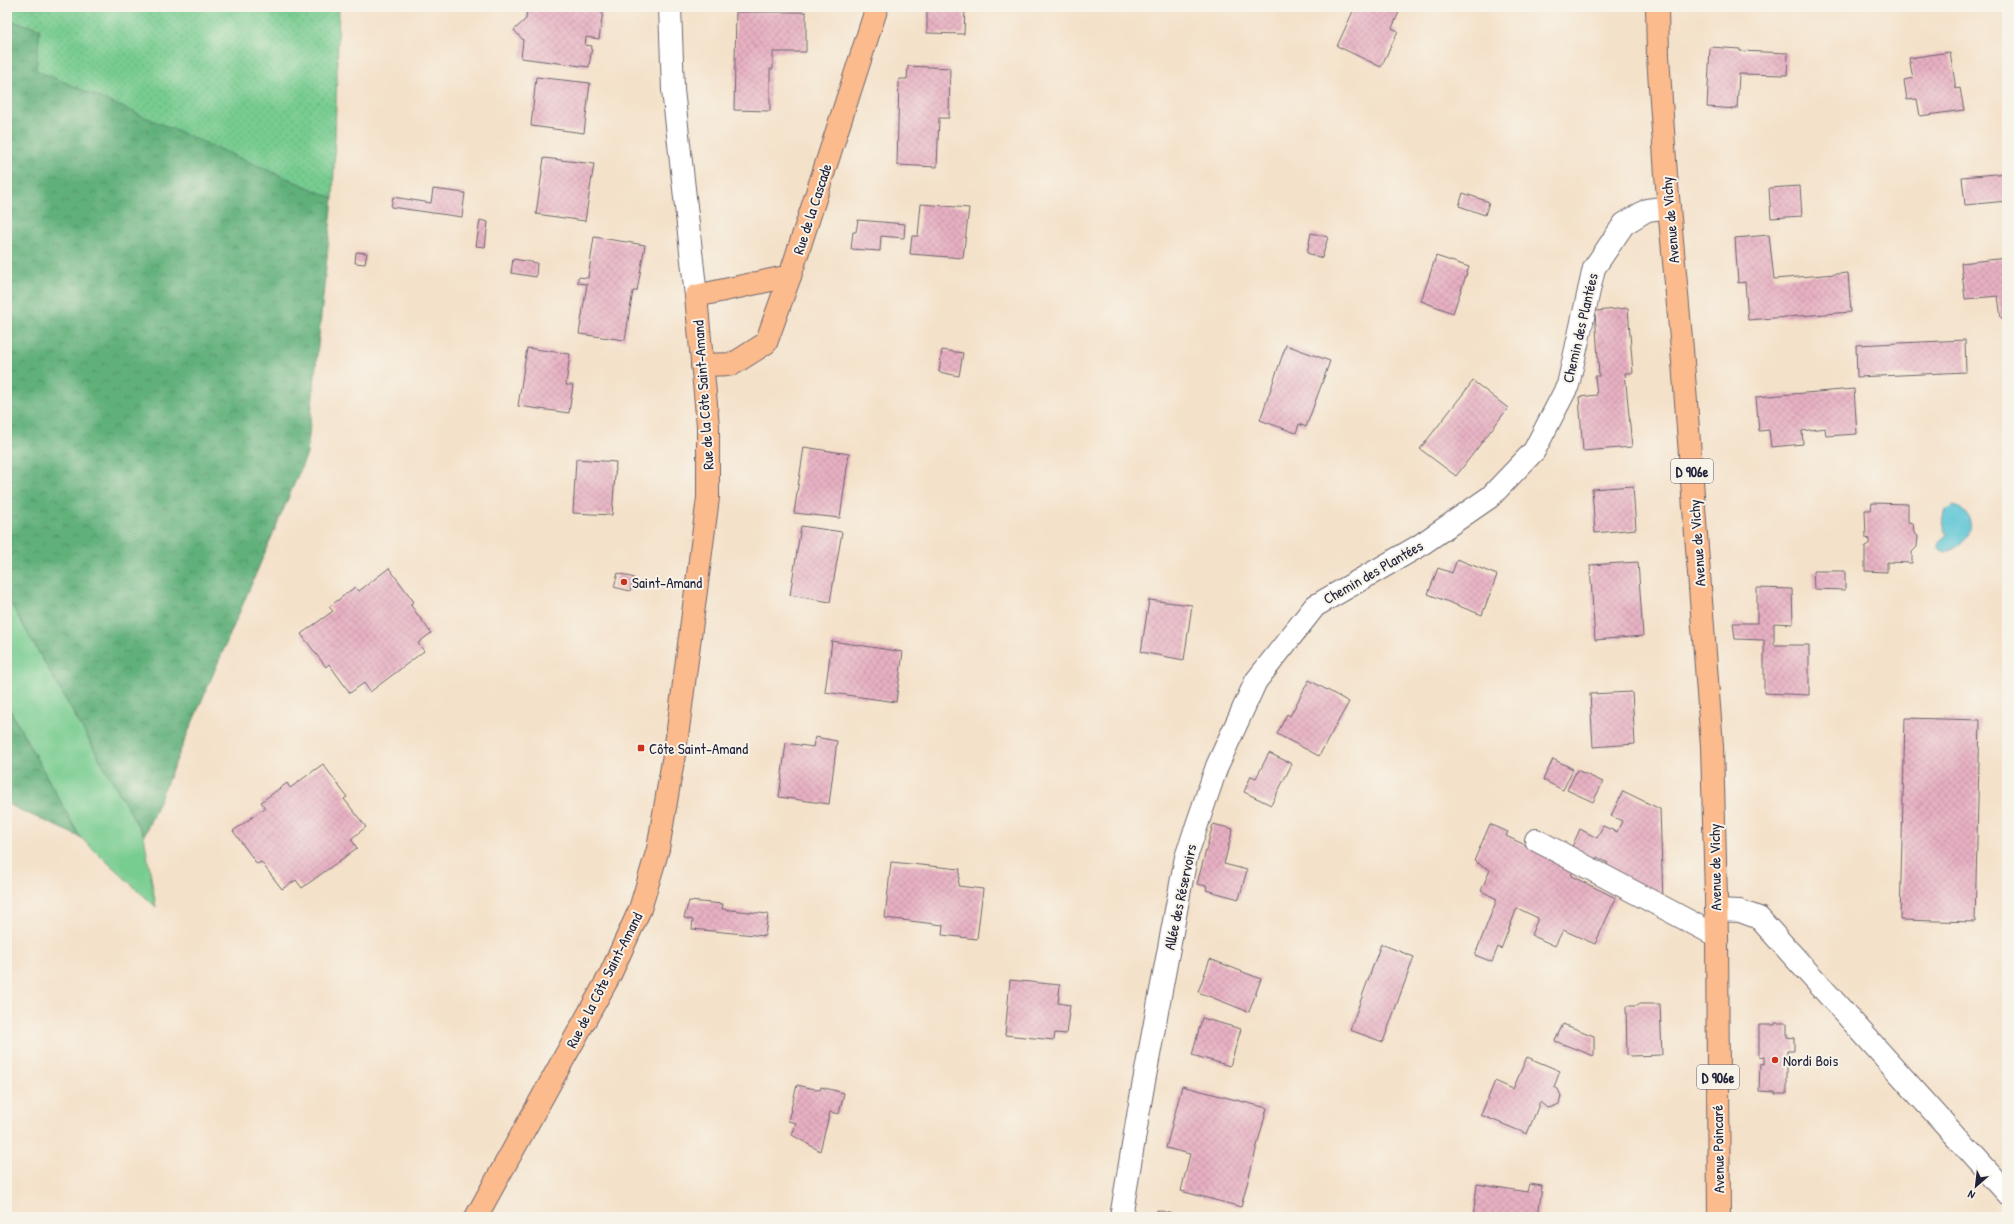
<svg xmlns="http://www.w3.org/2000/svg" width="2014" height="1224" viewBox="0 0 2014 1224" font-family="'Patrick Hand',sans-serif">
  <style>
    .green { fill: #77cc90; stroke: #4c7766 }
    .forest { fill: url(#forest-crowns); stroke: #42695a }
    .garden { fill: url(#garden-dots); stroke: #4c7766 }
    .water { fill: #5ac5d5; stroke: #3e7488 }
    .building { fill: url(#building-cross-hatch) }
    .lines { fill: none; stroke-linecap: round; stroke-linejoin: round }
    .minor-casing { stroke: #6c656d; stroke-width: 24 }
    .major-casing { stroke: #6c656d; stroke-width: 24 }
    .minor { stroke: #fff; stroke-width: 22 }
    .major { stroke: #fbbb8d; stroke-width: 22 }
    .poi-dot { fill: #c8321e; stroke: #f7f3e8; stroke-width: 1.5 }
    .labels { text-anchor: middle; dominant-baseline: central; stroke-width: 4; stroke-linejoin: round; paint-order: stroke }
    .shield { fill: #f7f3e8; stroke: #62616f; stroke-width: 1 }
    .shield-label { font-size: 14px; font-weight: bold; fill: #22223b }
    .street-label { font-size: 15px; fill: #22223b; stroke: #f7f3e8 }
    .poi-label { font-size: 15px; fill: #22223b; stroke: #f7f3e8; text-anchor: start }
  </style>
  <defs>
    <pattern id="forest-crowns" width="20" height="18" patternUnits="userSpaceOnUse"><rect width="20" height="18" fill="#61b07a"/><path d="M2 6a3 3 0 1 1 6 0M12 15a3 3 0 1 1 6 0" fill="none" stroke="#508f65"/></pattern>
    <pattern id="garden-dots" width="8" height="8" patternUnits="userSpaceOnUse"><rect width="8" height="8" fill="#77cc90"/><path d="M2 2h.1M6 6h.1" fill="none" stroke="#67af7d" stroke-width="1.8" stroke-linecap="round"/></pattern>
    <pattern id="building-cross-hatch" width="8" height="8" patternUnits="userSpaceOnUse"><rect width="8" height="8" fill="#e7b0c2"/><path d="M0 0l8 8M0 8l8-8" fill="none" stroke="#c697a8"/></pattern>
  </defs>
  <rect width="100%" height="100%" fill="#f7f3e8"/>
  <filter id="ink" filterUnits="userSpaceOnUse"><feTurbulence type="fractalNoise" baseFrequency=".025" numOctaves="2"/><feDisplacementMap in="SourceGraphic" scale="8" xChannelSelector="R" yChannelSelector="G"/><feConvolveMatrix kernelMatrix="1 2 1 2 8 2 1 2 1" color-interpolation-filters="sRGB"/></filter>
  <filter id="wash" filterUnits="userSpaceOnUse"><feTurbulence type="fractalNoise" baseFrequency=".012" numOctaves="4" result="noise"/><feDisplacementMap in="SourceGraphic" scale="16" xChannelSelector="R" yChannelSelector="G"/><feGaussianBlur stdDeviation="0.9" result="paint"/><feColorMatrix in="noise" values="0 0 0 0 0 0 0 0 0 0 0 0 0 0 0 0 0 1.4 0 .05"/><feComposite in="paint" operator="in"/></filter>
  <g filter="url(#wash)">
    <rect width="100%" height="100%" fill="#f4e1c9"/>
    <path class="green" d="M7 597 144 836 156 907 80 837 7 705Z"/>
    <g class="forest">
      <path d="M7 20 40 28 37 70 333 198 307 454 144 836 7 597Z"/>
      <path d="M7 705 80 837 7 804Z"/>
    </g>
    <path class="garden" d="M7 7H339L333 198 36 70 40 28 7 20Z"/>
    <path class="water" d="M1954 505C1957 507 1962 509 1964 512 1981 528 1961 549 1945 552L1939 549V543L1947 534 1943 522 1946 509Z"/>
    <g id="blocks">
      <g class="building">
        <path d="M527 7H560L603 12 599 39 586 37 585 45 592 46 589 67 521 58 523 40 514 30 526 19Z"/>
        <path d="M927 7H965L964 34 927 33Z"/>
        <path d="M1355 7H1393L1400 10 1392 28 1398 31 1381 67 1337 46Z"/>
        <path d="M736 12H806V52H773V69H770V111L734 110Z"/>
        <path d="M1710 47 1740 49V51L1788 53 1787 75 1739 74 1737 109 1707 107Z"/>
        <path d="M1950 52 1956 89 1960 88 1964 110 1920 116 1917 99 1907 100 1904 80 1913 78 1909 58Z"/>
        <path d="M908 66 950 68 949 118H939L937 167 897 165 899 79H907Z"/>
        <path d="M536 77 590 83 584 133 531 126Z"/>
        <path d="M544 158 594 164 585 221 536 214Z"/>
        <path d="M2007 173V201L1965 205 1962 177Z"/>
        <path d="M1800 186 1802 216 1771 218 1769 188Z"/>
        <path d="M433 189 465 193 462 217 391 207 393 197 431 203Z"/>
        <path d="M1463 193 1489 202 1485 215 1459 206Z"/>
        <path d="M921 204 969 208 963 258 910 254 912 236H918Z"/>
        <path d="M480 220 488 222 485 247 476 246Z"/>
        <path d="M858 220 905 224 904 238 881 236 880 251 851 249 853 232H856Z"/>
        <path d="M1311 233 1328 237 1322 258 1307 253Z"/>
        <path d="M1769 235 1774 279 1848 273 1851 312 1748 320 1745 282 1738 283 1735 238Z"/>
        <path d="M594 237 645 245 637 291H633L625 340 579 334 587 284 578 283V277L588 278Z"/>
        <path d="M356 252 367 253 365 264 355 263Z"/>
        <path d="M1436 256 1469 267 1453 313 1421 301Z"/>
        <path d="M2007 258V318H2001L1998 296 1965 299 1961 263Z"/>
        <path d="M513 259 537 263 536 277 511 273Z"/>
        <path d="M1628 308 1633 373H1625L1632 447 1583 451 1579 397 1597 395 1595 376H1599L1595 311Z"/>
        <path d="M1965 340 1966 372 1857 377 1856 345Z"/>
        <path d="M1286 345 1330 361 1306 427 1299 424 1296 433 1260 420Z"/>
        <path d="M527 348 570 354 566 385H573L569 413 518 406Z"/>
        <path d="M942 350 963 353 959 376 939 372Z"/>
        <path d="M1473 381 1508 408 1456 476 1420 449Z"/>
        <path d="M1854 389 1857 434 1826 436 1825 428 1802 431 1803 444 1771 447 1769 430 1759 431 1756 397Z"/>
        <path d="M804 447 849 454 840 518 794 513Z"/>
        <path d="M576 459 616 462 612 515 573 513Z"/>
        <path d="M1633 486 1636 529 1595 533 1592 489Z"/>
        <path d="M1872 503 1908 504V522L1913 523 1914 533 1918 536 1917 547 1912 552V563L1887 562V572L1865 571V546L1869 544V539L1866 538 1865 510H1871Z"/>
        <path d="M801 526 842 532 830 602 790 595Z"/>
        <path d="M1457 559 1497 575 1482 615 1428 594 1438 568 1452 573Z"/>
        <path d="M1638 562 1643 636 1595 640 1590 565Z"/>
        <path d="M389 568 414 602 410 604 431 633 418 643 424 651 370 692 364 683 350 693 329 664 326 667 301 634 333 611 329 607 355 587 359 591Z"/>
        <path d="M1813 571H1845V590L1814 589Z"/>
        <path d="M618 573 634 578 630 591 614 587Z"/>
        <path d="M1757 588 1792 589 1793 624 1774 623V645H1809V695L1764 693V640L1735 639 1733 623H1757Z"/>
        <path d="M1149 600 1192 605 1184 660 1141 652Z"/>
        <path d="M832 641 903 652 896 702 825 692Z"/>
        <path d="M1309 680 1349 702 1319 756 1277 734 1287 714 1290 716Z"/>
        <path d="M1632 692 1635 744 1593 747 1590 694Z"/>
        <path d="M1905 718 1980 720 1975 922 1900 920Z"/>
        <path d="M815 737 837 741 829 804 779 797 786 743 813 747Z"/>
        <path d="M1269 753 1292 764 1271 805 1244 792 1251 776 1256 778Z"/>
        <path d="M1553 759 1573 769 1563 790 1543 780Z"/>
        <path d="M323 764 347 797 344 799 366 827 351 839 357 848 302 888 296 880 282 889 261 862 257 864 233 831 265 808 261 802 287 783 290 788Z"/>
        <path d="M1577 770 1603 782 1593 802 1567 790Z"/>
        <path d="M1623 791 1660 809 1663 901 1603 872 1608 863 1597 857 1594 863 1570 851 1580 829 1597 838 1603 826 1617 832 1622 821 1611 816Z"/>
        <path d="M1213 824 1233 829 1224 864 1247 870 1239 899 1206 890 1207 886 1197 884Z"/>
        <path d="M1490 824 1508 832 1506 836 1574 868 1571 876 1616 898 1595 944 1563 930 1555 946 1531 935 1538 918 1517 908 1501 949 1498 947 1492 962 1475 955 1497 899 1481 891 1490 870 1474 861Z"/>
        <path d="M891 862 960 869 958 886 983 889 977 939 942 935 943 925 885 918Z"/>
        <path d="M689 901 723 904 722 909 768 914 765 936 692 929 693 920 684 918Z"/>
        <path d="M1381 944 1414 957 1383 1042 1350 1030Z"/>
        <path d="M1210 959 1261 979 1249 1012 1198 992Z"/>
        <path d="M1010 980 1060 985 1058 1003 1070 1005 1066 1034 1055 1033 1054 1040 1005 1035Z"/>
        <path d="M1638 1004H1660L1662 1055 1630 1056 1627 1055 1626 1006H1637Z"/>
        <path d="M1202 1018 1241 1029 1230 1066 1192 1055Z"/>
        <path d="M1775 1023H1787V1037L1794 1038V1051H1787V1094H1775V1092L1759 1091 1760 1063 1764 1064V1056L1759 1057V1025H1775Z"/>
        <path d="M1563 1024 1594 1036V1056L1555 1041Z"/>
        <path d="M1527 1057 1560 1071 1554 1087 1558 1089 1561 1096 1559 1104 1552 1107 1547 1108 1540 1102 1527 1134 1481 1115 1495 1081 1513 1089Z"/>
        <path d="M797 1085 820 1090 821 1087 844 1093 839 1114 830 1112 820 1151 792 1135 796 1123 788 1121Z"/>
        <path d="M1182 1086 1267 1108 1241 1207 1181 1191 1190 1154 1166 1148Z"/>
        <path d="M1477 1184 1527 1192 1529 1184 1542 1186 1538 1217H1473Z"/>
        <path d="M1157 1210 1180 1216V1217H1156Z"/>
      </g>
    </g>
  </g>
  <g filter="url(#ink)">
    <use href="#blocks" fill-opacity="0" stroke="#6c656d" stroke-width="1"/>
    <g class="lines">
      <g class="minor-casing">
        <g id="minor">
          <path d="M670 7 673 90 696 296"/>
          <path d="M1536 840 1717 936"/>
          <path d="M1716 910 1740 911 1759 918 2007 1193"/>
          <path d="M1121 1217 1142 1092 1186 857 1217 766 1256 681 1315 606 1419 546 1490 497 1534 451 1568 385 1594 268 1624 224 1647 210 1669 207"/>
        </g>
      </g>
      <g class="major-casing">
        <g id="major">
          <path d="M1657 7 1658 56 1666 175 1682 349 1712 746 1717 936 1719 1217"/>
          <path d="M702 365 733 364 766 343 790 276 877 7"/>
          <path d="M476 1217 610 975 640 909 658 849 677 737 708 498V426L696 296 790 276"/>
        </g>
      </g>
      <use href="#minor" class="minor"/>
      <use href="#major" class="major"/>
    </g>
  </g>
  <g class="poi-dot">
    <circle cx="624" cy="582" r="4"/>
    <rect x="637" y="744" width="8" height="8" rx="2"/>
    <circle cx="1775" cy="1060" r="4"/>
  </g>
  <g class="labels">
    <g class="shield">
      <rect x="1671" y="459" width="42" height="24" rx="3"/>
      <rect x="1697" y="1065" width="42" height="24" rx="3"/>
    </g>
    <g class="shield-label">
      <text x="1692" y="471">D 906e</text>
      <text x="1718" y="1077">D 906e</text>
    </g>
    <g class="street-label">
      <text transform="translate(812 209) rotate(-72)">Rue de la Cascade</text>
      <text transform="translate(1670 220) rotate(-95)">Avenue de Vichy</text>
      <text transform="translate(1580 328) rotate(-77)">Chemin des Plantées</text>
      <text transform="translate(703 395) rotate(-94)">Rue de la Côte Saint-Amand</text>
      <text transform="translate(1697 543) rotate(-94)">Avenue de Vichy</text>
      <text transform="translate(1373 572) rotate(-30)">Chemin des Plantées</text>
      <text transform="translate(1715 867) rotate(-91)">Avenue de Vichy</text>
      <text transform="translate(1180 897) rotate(-78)">Allée des Réservoirs</text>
      <text transform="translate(604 980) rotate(-63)">Rue de la Côte Saint-Amand</text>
      <text transform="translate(1718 1149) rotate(-91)">Avenue Poincaré</text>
    </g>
    <g class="poi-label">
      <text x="632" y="582">Saint-Amand</text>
      <text x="649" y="748">Côte Saint-Amand</text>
      <text x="1783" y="1060">Nordi Bois</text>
    </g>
  </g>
  <rect width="2014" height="1224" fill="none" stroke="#f7f3e8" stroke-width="24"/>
  <g transform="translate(1976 1186) rotate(208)" stroke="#f7f3e8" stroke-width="3" paint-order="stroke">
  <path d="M0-3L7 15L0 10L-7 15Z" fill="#22223b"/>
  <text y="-6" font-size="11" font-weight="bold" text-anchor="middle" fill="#22223b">N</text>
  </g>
</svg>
